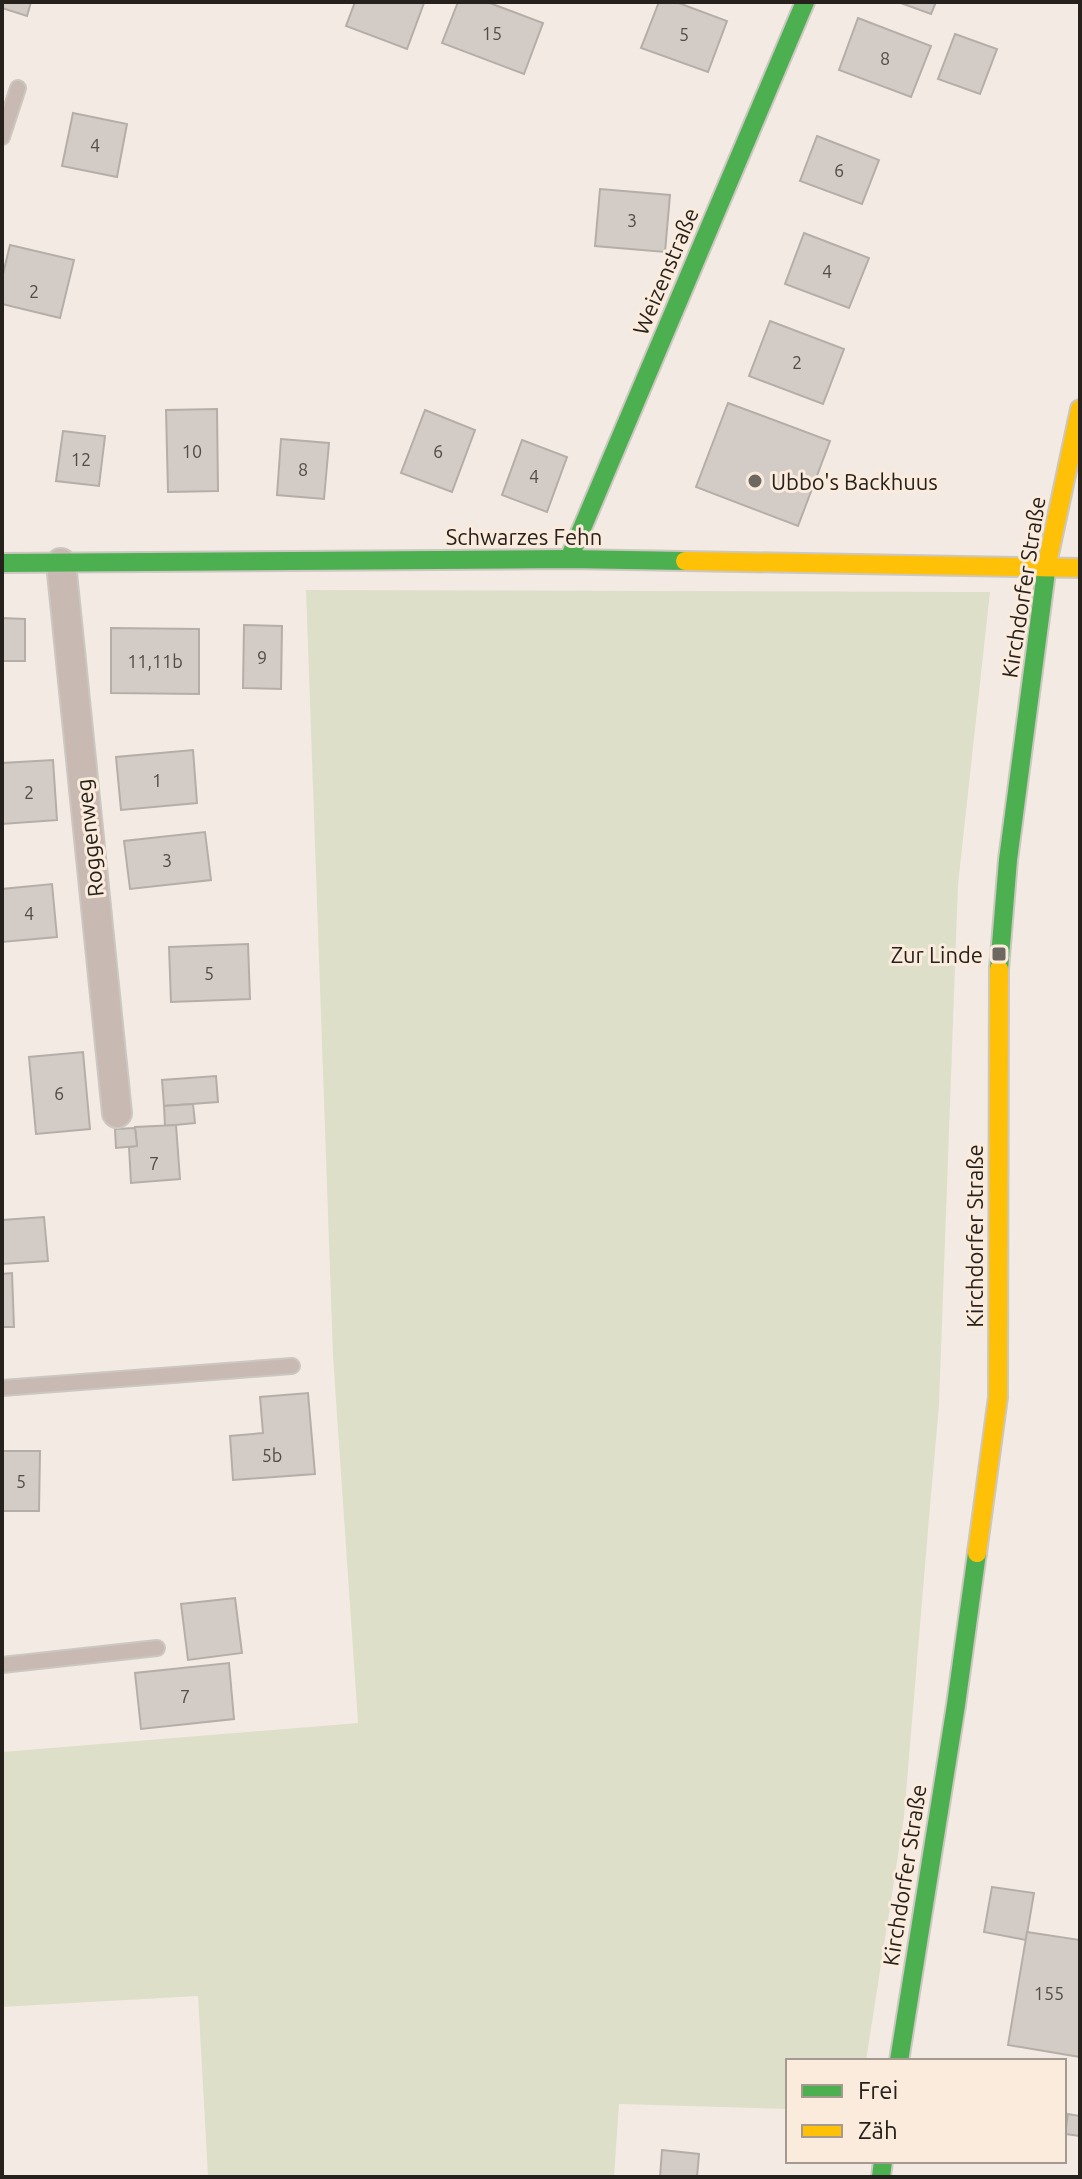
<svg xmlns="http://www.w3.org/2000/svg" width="1082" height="2179" viewBox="0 0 1082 2179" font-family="Ubuntu,sans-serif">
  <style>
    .green { fill: #dedfc9 }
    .building { fill: #d3ccc6; stroke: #b5aea8; stroke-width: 2 }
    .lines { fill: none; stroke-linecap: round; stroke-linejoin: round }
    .lane-casing { stroke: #ccc7c1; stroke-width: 18 }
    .street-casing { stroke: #ccc7c1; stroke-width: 32 }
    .fast-casing { stroke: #ccc7c1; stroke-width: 22 }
    .slow-casing { stroke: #ccc7c1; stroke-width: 22 }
    .lane { stroke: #c8b9b3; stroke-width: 14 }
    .street { stroke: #c8b9b3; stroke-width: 28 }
    .fast { stroke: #4caf50; stroke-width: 18 }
    .slow { stroke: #ffc107; stroke-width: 18 }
    .poi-dot { fill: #6e6862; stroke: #faebdc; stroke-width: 3 }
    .labels { text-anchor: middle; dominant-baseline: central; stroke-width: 6; stroke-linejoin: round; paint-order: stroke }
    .number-label { font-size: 18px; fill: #514c46 }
    .street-label { font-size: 22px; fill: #26211c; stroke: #faebdc }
    .poi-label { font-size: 22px; fill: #26211c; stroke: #faebdc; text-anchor: start }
  </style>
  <rect width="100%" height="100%" fill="#f3ebe3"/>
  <path class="green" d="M306 590 990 592 958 885 939 1406 931 1495 904 1817 866 2061H788V2109L619 2104 614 2177H208L198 1996 2 2007V1752L358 1723 333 1357Z"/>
  <g class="building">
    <path d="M2 2H31L27 16 2 8Z"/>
    <path d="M355 2 424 3 407 49 346 26Z"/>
    <path d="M458 2H487L543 23 524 74 442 43Z"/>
    <path d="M659 2H676L727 21 708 72 641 48Z"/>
    <path d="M898 2H936L931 14Z"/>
    <path d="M858 18 931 46 911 97 839 70Z"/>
    <path d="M955 34 997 49 980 94 938 79Z"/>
    <path d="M73 113 127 124 117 177 62 166Z"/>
    <path d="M817 136 879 160 862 204 800 181Z"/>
    <path d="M600 189 670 195 665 252 595 246Z"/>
    <path d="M804 233 869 258 849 308 785 284Z"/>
    <path d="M10 245 74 260 60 318 2 304V278Z"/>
    <path d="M770 321 844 349 823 404 749 376Z"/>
    <path d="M728 403 830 441 798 526 696 487Z"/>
    <path d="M217 409 218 491 168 492 166 410Z"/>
    <path d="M425 410 475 430 452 492 401 473Z"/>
    <path d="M63 431 105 436 99 486 56 481Z"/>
    <path d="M281 439 329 443 324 499 277 495Z"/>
    <path d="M522 440 567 457 547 512 502 495Z"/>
    <path d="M2 618 25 619V661H2Z"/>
    <path d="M244 625 282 626 281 689 243 688Z"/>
    <path d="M111 628 199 629V694L111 693Z"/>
    <path d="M193 750 197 803 121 810 116 757Z"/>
    <path d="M53 760 57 820 2 824V763Z"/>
    <path d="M205 832 211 880 130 889 124 841Z"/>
    <path d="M52 884 57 937 2 942V889Z"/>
    <path d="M248 944 250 999 171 1002 169 947Z"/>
    <path d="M83 1052 90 1129 36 1134 29 1057Z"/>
    <path d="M216 1076 218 1102 164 1106 162 1080Z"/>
    <path d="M193 1104 195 1123 165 1126 164 1106Z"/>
    <path d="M176 1125 180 1179 131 1183 129 1147 137 1146 135 1127Z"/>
    <path d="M135 1128 137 1146 116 1148 115 1129Z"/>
    <path d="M44 1217 48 1261 2 1264V1220Z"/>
    <path d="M12 1273 14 1327H2V1274Z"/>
    <path d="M308 1393 315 1474 233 1480 230 1436 263 1433 260 1397Z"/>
    <path d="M2 1451H40L39 1511H2Z"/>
    <path d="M235 1598 242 1653 188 1660 181 1604Z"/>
    <path d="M229 1663 234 1719 141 1729 135 1673Z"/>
    <path d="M992 1887 1034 1893 1026 1940 984 1932Z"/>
    <path d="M1027 1932 1080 1940V2057L1008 2045Z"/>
    <path d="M1068 2114 1080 2116V2136L1065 2134Z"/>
    <path d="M662 2150 699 2154 697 2177H700H660Z"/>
  </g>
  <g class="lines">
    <g class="lane-casing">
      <g id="lane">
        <path d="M2 137 18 88"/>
        <path d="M2 1388 292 1366"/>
        <path d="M2 1665 157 1648"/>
      </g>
    </g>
    <g class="street-casing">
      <path id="street" d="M61 563 117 1113"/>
    </g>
    <g class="fast-casing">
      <g id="fast">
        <path d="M569 559 805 2"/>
        <path d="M2 563 569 559 685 561"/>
        <path d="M999 969 1008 860 1047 564"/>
        <path d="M899 2061 956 1705 977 1553"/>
        <path d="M881 2177 883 2161"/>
      </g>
    </g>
    <g class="slow-casing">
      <g id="slow">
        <path d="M685 561 1080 568"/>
        <path d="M1047 564 1080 409"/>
        <path d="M977 1553 998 1397 999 969"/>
      </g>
    </g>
    <use href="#lane" class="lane"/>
    <use href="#street" class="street"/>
    <use href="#fast" class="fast"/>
    <use href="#slow" class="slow"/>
  </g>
  <g class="poi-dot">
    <circle cx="755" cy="481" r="8"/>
    <rect x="991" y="946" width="16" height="16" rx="4"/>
  </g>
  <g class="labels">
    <g class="number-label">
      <text x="492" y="33">15</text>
      <text x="684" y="34">5</text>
      <text x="885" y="58">8</text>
      <text x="95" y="145">4</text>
      <text x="839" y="170">6</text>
      <text x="632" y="220">3</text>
      <text x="827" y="271">4</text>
      <text x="34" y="291">2</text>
      <text x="797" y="362">2</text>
      <text x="192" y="451">10</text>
      <text x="438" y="451">6</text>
      <text x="81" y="459">12</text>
      <text x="303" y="469">8</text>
      <text x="534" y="476">4</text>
      <text x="262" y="657">9</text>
      <text x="155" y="661">11,11b</text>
      <text x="157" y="780">1</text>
      <text x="29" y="792">2</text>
      <text x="167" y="860">3</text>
      <text x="29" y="913">4</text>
      <text x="209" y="973">5</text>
      <text x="59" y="1093">6</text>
      <text x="154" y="1163">7</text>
      <text x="272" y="1455">5b</text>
      <text x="21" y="1481">5</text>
      <text x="185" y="1696">7</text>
      <text x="1049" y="1993">155</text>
    </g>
    <g class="street-label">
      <text transform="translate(665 271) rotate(-67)">Weizenstraße</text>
      <text x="524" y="536">Schwarzes Fehn</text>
      <text transform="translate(1023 587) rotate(-81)">Kirchdorfer Straße</text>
      <text transform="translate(89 838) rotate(-96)">Roggenweg</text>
      <text transform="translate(974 1236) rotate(-90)">Kirchdorfer Straße</text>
      <text transform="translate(904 1875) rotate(-81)">Kirchdorfer Straße</text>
    </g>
    <g class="poi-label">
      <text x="771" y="481">Ubbo's Backhuus</text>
      <text x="983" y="954" text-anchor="end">Zur Linde</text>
    </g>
  </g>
  <rect width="1082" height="2179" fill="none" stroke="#26211c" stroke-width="8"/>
  <rect x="786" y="2059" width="280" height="104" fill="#faebdc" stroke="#a59a8f" stroke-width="2"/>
  <rect x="802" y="2085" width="40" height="12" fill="#4caf50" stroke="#a59a8f" stroke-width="2"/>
  <text x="858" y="2099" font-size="24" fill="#26211c">Frei</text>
  <rect x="802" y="2125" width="40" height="12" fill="#ffc107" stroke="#a59a8f" stroke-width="2"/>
  <text x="858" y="2139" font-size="24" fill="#26211c">Zäh</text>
</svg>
